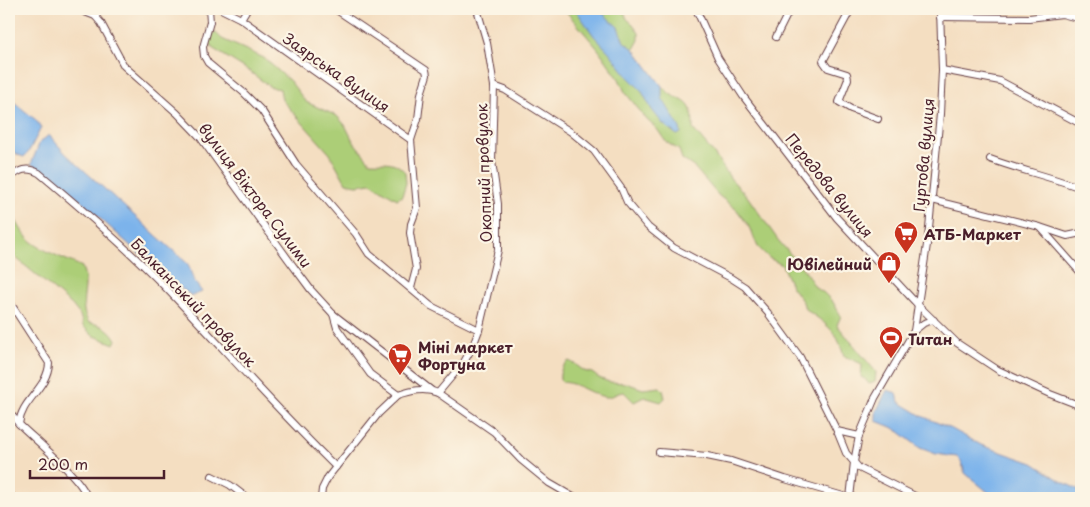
<svg xmlns="http://www.w3.org/2000/svg" width="1090" height="507" viewBox="0 0 1090 507" font-family="'Playpen Sans',sans-serif">
  <style>
    .green { fill: #acce77; stroke: #7b7651 }
    .water { fill: #7cb3eb; stroke: #63698b }
    .lines { fill: none; stroke-linecap: round; stroke-linejoin: round }
    .minor-casing { stroke: #643c42; stroke-width: 8 }
    .minor { stroke: #fff; stroke-width: 6 }
    .labels { text-anchor: middle; dominant-baseline: central; stroke-width: 4.5; stroke-linejoin: round; paint-order: stroke }
    .street-label { font-size: 15px; fill: #4a1f2b; stroke: #fcf5e5 }
    .poi-label { font-size: 15px; font-weight: bold; fill: #4a1f2b; stroke: #fcf5e5; text-anchor: start }
  </style>
  <rect width="100%" height="100%" fill="#fcf5e5"/>
  <filter id="ink" filterUnits="userSpaceOnUse"><feTurbulence type="fractalNoise" baseFrequency=".02" numOctaves="2"/><feDisplacementMap in="SourceGraphic" scale="10" xChannelSelector="R" yChannelSelector="G"/><feConvolveMatrix kernelMatrix="1 2 1 2 8 2 1 2 1" color-interpolation-filters="sRGB"/></filter>
  <filter id="wash" filterUnits="userSpaceOnUse"><feTurbulence type="fractalNoise" baseFrequency=".0096" numOctaves="4" result="noise"/><feDisplacementMap in="SourceGraphic" scale="20" xChannelSelector="R" yChannelSelector="G"/><feGaussianBlur stdDeviation="1.12" result="paint"/><feColorMatrix in="noise" values="0 0 0 0 0 0 0 0 0 0 0 0 0 0 0 0 0 1.4 0 .05"/><feComposite in="paint" operator="in"/></filter>
  <g filter="url(#wash)">
    <rect width="100%" height="100%" fill="#f4dec1"/>
    <g class="green">
      <path d="M564 9H623L627 19 633 24 639 33V40L634 49C645 63 655 81 669 93 675 98 684 99 689 106 693 112 693 122 693 129L714 154 731 179 747 196 778 240 805 271 815 287 824 293 833 302 841 316 837 325 876 372 875 382 869 384 865 379 861 377 862 364 844 356C842 352 842 348 840 344 834 328 818 318 805 309L803 302 791 286 782 265 769 258 758 247 748 225 737 210 718 195 695 168 682 159 679 150 666 142 657 129 647 120 625 92 619 79 598 49Z"/>
      <path d="M215 32 222 39 264 58 290 81 306 102 337 116 345 125 353 141 370 162C387 163 393 159 405 172L406 183 402 196 397 199 371 183 357 185 346 183 330 154 282 100 280 89 270 87 249 71 212 48 208 41 209 36Z"/>
      <path d="M9 209C15 217 19 228 26 236 35 249 67 259 82 267 83 271 85 275 85 279 86 294 79 308 89 323 100 324 111 329 116 340L114 344 92 335 83 326 80 315 72 305 9 252Z"/>
      <path d="M569 361 575 364 584 371 592 373 599 378 609 382 626 383 643 389 660 387 663 390 665 398 661 402 644 397 634 402 624 392C617 392 612 398 605 397 590 394 578 383 562 382L560 380C559 372 562 365 569 361Z"/>
    </g>
    <g class="water">
      <path d="M575 9H598L618 27 624 42 634 49 662 86V98L680 128 681 133 677 135 663 124 652 110 641 90 629 78 609 52 594 36Z"/>
      <path d="M9 98 36 120 41 128 28 153 24 157 18 155 9 147Z"/>
      <path d="M49 135 66 154 188 264 194 281 202 292 192 296 165 277 62 184 31 164 40 142Z"/>
      <path d="M887 390 897 393 899 402 922 416 952 429 981 445 1033 463 1061 481 1081 491V498H995L965 473 961 461 957 457 936 454 920 448 894 428 876 421V412Z"/>
    </g>
  </g>
  <g filter="url(#ink)">
    <g class="lines">
      <g class="minor-casing">
        <g id="minor">
          <path d="M77 9 95 16 101 23 124 66 177 113 200 137 288 259 311 290 333 314 337 328 370 374 398 395C411 391 424 387 438 393L494 432 521 460 549 483 575 498"/>
          <path d="M209 9 210 22 203 47 204 56 208 63 243 92 262 111 296 164 356 234 369 254 431 306 479 330"/>
          <path d="M221 9 241 19 411 140"/>
          <path d="M335 9 426 70 427 75 421 94 418 119 411 140 417 208 411 224 410 233 416 269 411 288"/>
          <path d="M696 9 718 58 743 96 837 218 917 304 957 343 998 370 1050 394 1081 406"/>
          <path d="M851 9 823 61 828 68 847 74 848 79 839 102 851 109 878 119"/>
          <path d="M95 16 101 9"/>
          <path d="M940 17 1029 18 1062 14 1081 19"/>
          <path d="M241 19 247 9"/>
          <path d="M776 37 790 9"/>
          <path d="M942 70 1000 81 1081 124"/>
          <path d="M494 86 505 90 571 132 594 151 621 188 627 202 648 227 674 248 731 278 745 287 768 313 800 357 837 431 846 453 859 468 919 498"/>
          <path d="M990 159C1020 170 1051 177 1081 188"/>
          <path d="M9 178C20 170 26 166 39 173 82 209 124 245 163 285 221 345 276 409 336 467"/>
          <path d="M932 200 1040 227 1067 236 1081 233"/>
          <path d="M1041 228 1081 273"/>
          <path d="M9 301 49 363C48 388 21 400 19 424 34 439 84 480 87 498"/>
          <path d="M333 314 431 390"/>
          <path d="M914 331 924 323 934 320"/>
          <path d="M438 393 464 362 473 346 479 330 498 250V204L492 161 494 86 487 43 477 9"/>
          <path d="M9 412 19 424"/>
          <path d="M837 431 859 436"/>
          <path d="M659 452 707 456 731 461 785 479 850 498"/>
          <path d="M212 476 230 485 247 498"/>
          <path d="M9 494 14 498"/>
          <path d="M321 498 322 489 328 477 379 413 398 395"/>
          <path d="M850 498 854 462 859 436 875 398 914 331 928 238 940 114 942 70 940 9"/>
        </g>
      </g>
      <use href="#minor" class="minor"/>
    </g>
  </g>
  <defs>
    <g id="supermarket-pin" transform="scale(1.25)"><path d="M0 17L-7.5 6A9.5 9.5 0 1 1 7.5 6Z" fill="#c8321e" stroke="#fcf5e5"/><path d="M-6-5.5h2.5l.6 2H6L4.5 2H-2.5L-4.4-4H-6ZM-1.5 3.2a1.3 1.3 0 1 0 .1 0ZM3 3.2a1.3 1.3 0 1 0 .1 0Z" fill="#fff"/></g>
    <g id="shop-pin" transform="scale(1.25)"><path d="M0 17L-7.5 6A9.5 9.5 0 1 1 7.5 6Z" fill="#c8321e" stroke="#fcf5e5"/><path d="M-5-2.5h2.3a2.7 3.5 0 0 1 5.4 0H5L5.5 6h-11ZM-1.5-2.5h3a1.5 2.3 0 0 0-3 0Z" fill="#fff"/></g>
    <g id="stadium-pin" transform="scale(1.25)"><path d="M0 17L-7.5 6A9.5 9.5 0 1 1 7.5 6Z" fill="#c8321e" stroke="#fcf5e5"/><path d="M0-5a6.5 5 0 1 0 0 10a6.5 5 0 1 0 0-10ZM-3.5-1.8h7v3.6h-7Z" fill="#fff"/></g>
  </defs>
  <g fill-rule="evenodd">
    <use href="#supermarket-pin" x="906" y="233"/>
    <use href="#shop-pin" x="889" y="263"/>
    <use href="#stadium-pin" x="891" y="338"/>
    <use href="#supermarket-pin" x="400" y="355"/>
  </g>
  <g class="labels">
    <g class="street-label">
      <text transform="translate(337 72) rotate(35)">Заярська вулиця</text>
      <text transform="translate(923 155) rotate(-85)">Гуртова вулиця</text>
      <text transform="translate(483 173) rotate(-92)">Окопний провулок</text>
      <text transform="translate(830 185) rotate(51)">Передова вулиця</text>
      <text transform="translate(256 195) rotate(53)">вулиця Віктора Сулими</text>
      <text transform="translate(194 302) rotate(46)">Балканський провулок</text>
    </g>
    <g class="poi-label">
      <text x="924" y="233">АТБ-Маркет</text>
      <text x="872" y="263" text-anchor="end">Ювілейний</text>
      <text x="908" y="338">Титан</text>
      <text x="418" y="346">Міні маркет<tspan x="418" dy="17">Фортуна</tspan></text>
    </g>
  </g>
  <rect width="1090" height="507" fill="none" stroke="#fcf5e5" stroke-width="30"/>
  <path d="M30 470v8h134v-8" fill="none" stroke="#4a1f2b" stroke-width="2.5"/>
  <text x="38" y="470" font-size="15" fill="#4a1f2b" stroke="#fcf5e5" stroke-width="4" paint-order="stroke">200 m</text>
</svg>
